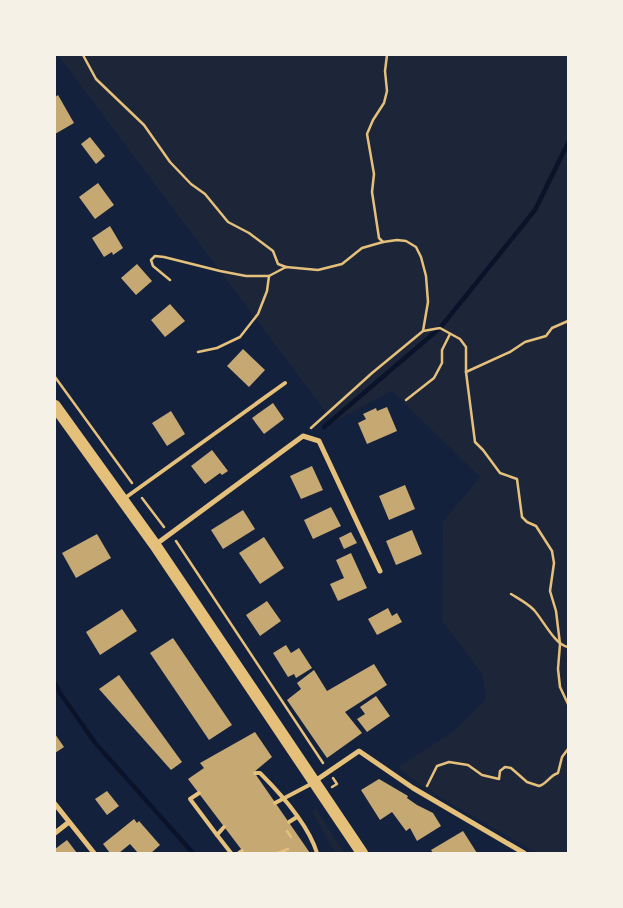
<svg xmlns="http://www.w3.org/2000/svg" width="623" height="908" viewBox="0 0 623 908" font-family="'PT Sans',sans-serif">
  <style>
    .green { fill: #1d2539 }
    .lines { fill: none; stroke-linecap: round; stroke-linejoin: round }
    .stream { stroke: #0b132b; stroke-width: 4.5 }
    .building { fill: #c6a872 }
    .path { stroke: #e5c07b; stroke-width: 2.5 }
    .service { stroke: #e5c07b; stroke-width: 4 }
    .minor { stroke: #e5c07b; stroke-width: 5 }
    .primary { stroke: #e5c07b; stroke-width: 12 }
  </style>
  <rect width="100%" height="100%" fill="#14213d"/>
  <g class="green">
    <path d="M58 55H568V853H537L455 806 421 785 398 767 454 731 486 699 482 674 442 621 443 522 480 477 392 391 333 422Z"/>
    <path d="M316 809 344 853H335L312 811Z"/>
  </g>
  <g class="lines">
    <g class="stream">
      <path d="M324 427 440 328 535 210 568 143"/>
      <path d="M55 683 60 693 96 744 193 853"/>
    </g>
  </g>
  <g class="building">
    <path d="M58 95 74 123 55 134V97Z"/>
    <path d="M90 137 105 156 96 164 81 144Z"/>
    <path d="M98 183 114 205 95 219 79 197Z"/>
    <path d="M110 226 123 248 113 255 112 252 104 257 92 238Z"/>
    <path d="M137 264 152 281 136 295 121 278Z"/>
    <path d="M170 304 185 321 165 337 151 320Z"/>
    <path d="M243 349 265 370 249 387 227 366Z"/>
    <path d="M273 403 284 419 264 434 252 418Z"/>
    <path d="M387 407 397 431 367 444 358 423 366 419 363 414 376 408 377 411Z"/>
    <path d="M171 411 185 434 167 446 152 423Z"/>
    <path d="M212 450 228 471 222 475 220 473 205 484 191 466Z"/>
    <path d="M312 466 323 490 301 499 290 476Z"/>
    <path d="M405 485 415 509 389 520 379 496Z"/>
    <path d="M331 507 341 526 313 539 304 520Z"/>
    <path d="M243 510 255 529 223 549 211 530Z"/>
    <path d="M412 530 422 554 396 565 386 541Z"/>
    <path d="M351 532 357 543 344 549 339 538Z"/>
    <path d="M97 534 111 558 76 578 62 553Z"/>
    <path d="M264 537 284 568 260 584 239 553Z"/>
    <path d="M351 553 367 588 338 601 330 584 344 578 336 560Z"/>
    <path d="M267 601 281 621 260 636 246 615Z"/>
    <path d="M388 608 392 616 397 613 402 622 377 635 368 619Z"/>
    <path d="M122 609 137 631 100 655 86 632Z"/>
    <path d="M173 638 232 725 209 740 150 653Z"/>
    <path d="M286 645 291 653 299 648 312 668 296 678 294 674 288 677 273 653Z"/>
    <path d="M374 664 387 685 345 712 362 733 327 758 287 700 301 689 297 683 314 670 327 691Z"/>
    <path d="M119 675 182 762 171 770 99 689Z"/>
    <path d="M376 696 390 716 367 732 357 719 365 714 360 707Z"/>
    <path d="M255 732 272 757 254 772 310 853H244L188 779 204 768 200 763Z"/>
    <path d="M55 734 64 747 55 753Z"/>
    <path d="M379 779 408 796 407 798 417 805 409 811 417 805 433 813 441 826 417 841 410 828 406 831 392 812 380 820 361 790Z"/>
    <path d="M107 791 119 806 107 815 95 799Z"/>
    <path d="M134 819 137 823 139 821 160 845 151 853H138L130 844 119 853H110L103 844Z"/>
    <path d="M463 831 477 853H433L431 850Z"/>
    <path d="M67 840 77 853H55V849Z"/>
  </g>
  <g class="lines">
    <g class="path">
      <path d="M83 55 96 79 144 125 170 162 191 184 205 194 228 222 249 233 273 251 278 264 286 267"/>
      <path d="M383 242 379 238 372 192 374 174 367 134 373 120 384 103 387 91 385 71 387 55"/>
      <path d="M170 280 153 266 151 260 155 256 164 257 220 271 246 276H269L286 267 318 270 342 264 362 248 383 242 397 240 406 241 416 247 421 257 426 276 428 302 423 331 372 373 311 428"/>
      <path d="M423 331 440 328 460 339 466 347V372L475 442 483 450 500 473 517 479 522 517 527 522 536 526 552 551 554 563 550 591 556 611 560 644 558 669 560 687 568 704"/>
      <path d="M198 352 217 348 240 337 258 314 267 291 269 276"/>
      <path d="M466 372 510 352 525 342 546 336 552 328 568 321"/>
      <path d="M55 377 132 483"/>
      <path d="M406 400 434 378 442 363V350L450 334"/>
      <path d="M142 498 164 527"/>
      <path d="M176 541 323 763"/>
      <path d="M511 594C519 599 527 603 534 610 543 620 555 645 568 647"/>
      <path d="M427 786 437 766 449 762 468 765 482 775 499 779 500 771 505 767 511 768 527 782 539 786C547 784 549 776 558 773L562 757 568 749"/>
      <path d="M332 787 337 784 333 778"/>
      <path d="M287 831 291 837"/>
      <path d="M278 853 288 849"/>
    </g>
    <g class="service">
      <path d="M125 498 285 383"/>
      <path d="M255 773H260C281 794 308 824 317 853"/>
      <path d="M199 793 190 799 217 835"/>
      <path d="M275 803 313 783"/>
      <path d="M289 822 297 817"/>
      <path d="M224 827 217 835 231 853"/>
      <path d="M239 853 242 851"/>
    </g>
    <g class="minor">
      <path d="M155 545 303 436 319 441 380 571"/>
      <path d="M315 781 359 751 413 788 524 853"/>
      <path d="M55 804 94 853"/>
      <path d="M55 833 69 822"/>
    </g>
    <path class="primary" d="M55 406 155 545 362 853"/>
  </g>
  <rect width="623" height="908" fill="none" stroke="#f6f1e7" stroke-width="112"/>
</svg>
